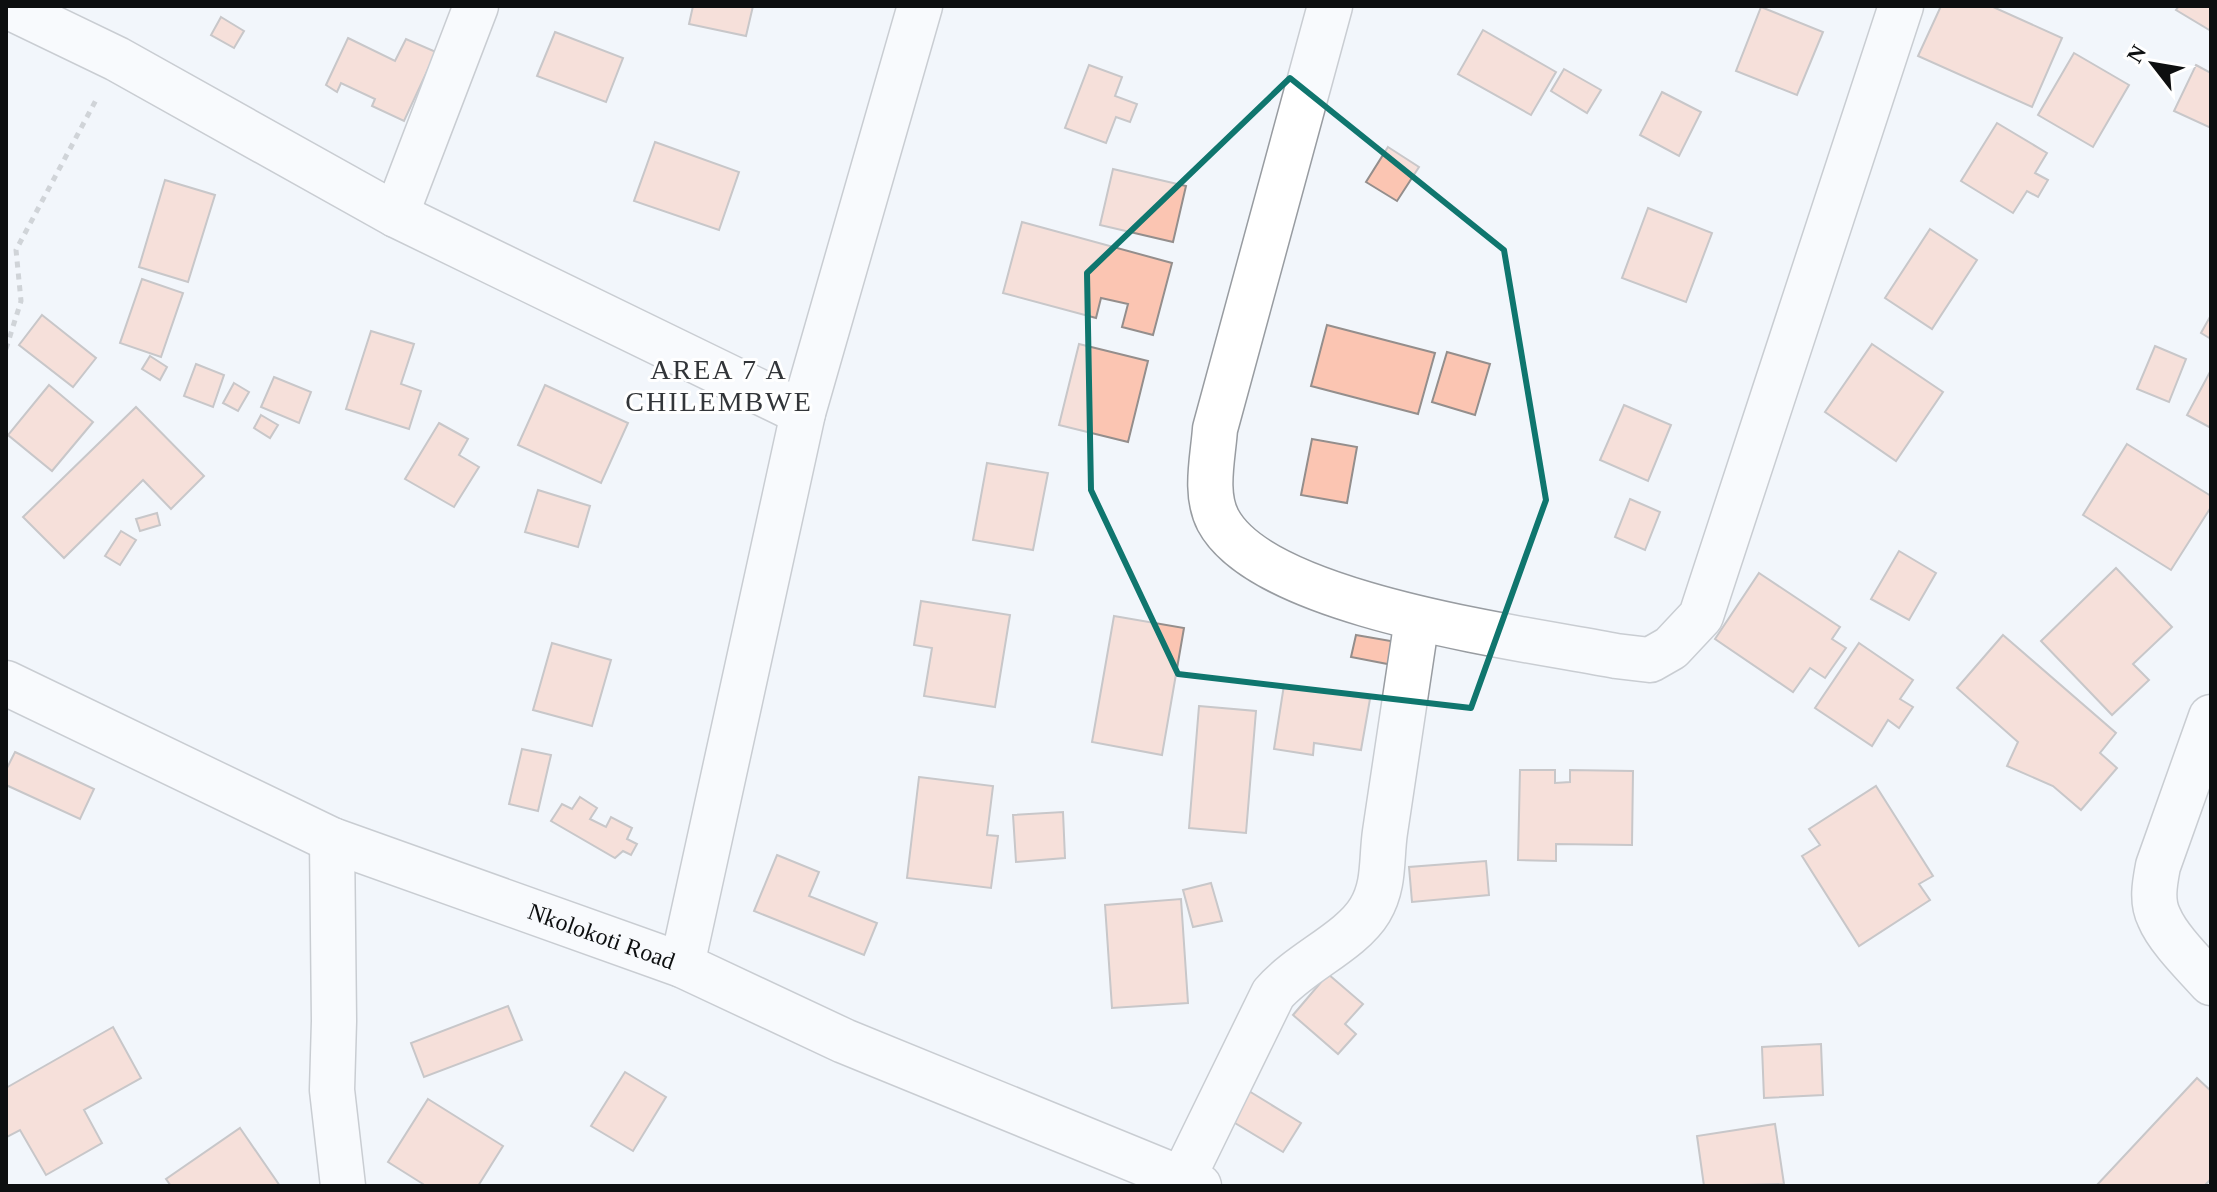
<svg xmlns="http://www.w3.org/2000/svg" width="2217" height="1192" viewBox="0 0 2217 1192" font-family="'Times New Roman',serif">
  <style>
    .building { fill: #fbc5b2; stroke: #948e8c; stroke-width: 2 }
    .lines { fill: none; stroke-linecap: round; stroke-linejoin: round }
    .minor-casing { stroke: #989ca1; stroke-width: 47 }
    .secondary-casing { stroke: #989ca1; stroke-width: 47 }
    .path { stroke: #a6aaad; stroke-width: 5; stroke-dasharray: 6 6; stroke-linecap: butt }
    .minor { stroke: #fff; stroke-width: 44 }
    .secondary { stroke: #fff; stroke-width: 44 }
    .marked { fill: none; stroke: #0f766e; stroke-width: 6; stroke-linejoin: round }
    .labels { text-anchor: middle; dominant-baseline: central; stroke-width: 6; stroke-linejoin: round; paint-order: stroke }
    .street-label { font-size: 24px; fill: #0d0f10; stroke: #fff }
    .quarter-label { font-size: 28px; letter-spacing: 2px; fill: #323539; stroke: #fff }
  </style>
  <rect width="100%" height="100%" fill="#f2f6fb"/>
  <g class="building">
    <path d="M693 6H753L746 36 689 24Z"/>
    <path d="M1941 6H1991L2062 38 2032 107 1918 56Z"/>
    <path d="M2179 6H2211V31L2176 10Z"/>
    <path d="M1761 7 1823 32 1797 95 1736 71Z"/>
    <path d="M221 17 244 31 234 48 211 35Z"/>
    <path d="M1483 30 1556 72 1531 115 1458 74Z"/>
    <path d="M555 32 623 58 606 102 537 76Z"/>
    <path d="M348 38 395 61 406 39 436 52 404 121 372 106 375 99 341 83 337 92 326 85Z"/>
    <path d="M2074 53 2129 85 2093 147 2038 115Z"/>
    <path d="M1089 65 1122 77 1115 96 1137 104 1130 122 1116 117 1106 143 1065 128Z"/>
    <path d="M2196 65 2211 73V128L2174 111Z"/>
    <path d="M1564 69 1601 90 1587 113 1551 91Z"/>
    <path d="M1662 92 1701 112 1679 156 1640 135Z"/>
    <path d="M1997 123 2047 153 2035 173 2048 180 2038 197 2027 191 2013 213 1961 181Z"/>
    <path d="M655 142 739 172 719 230 634 201Z"/>
    <path d="M1388 147 1419 167 1397 201 1366 182Z"/>
    <path d="M1113 169 1186 186 1173 242 1100 225Z"/>
    <path d="M165 180 215 195 188 282 139 267Z"/>
    <path d="M1648 208 1712 233 1686 302 1622 278Z"/>
    <path d="M1022 222 1172 263 1153 335 1122 327 1128 304 1101 298 1096 318 1003 293Z"/>
    <path d="M1930 229 1977 260 1932 329 1885 298Z"/>
    <path d="M142 279 183 293 161 357 120 343Z"/>
    <path d="M42 315 96 358 73 387 19 345Z"/>
    <path d="M2211 315V339L2201 333Z"/>
    <path d="M1327 325 1435 353 1418 414 1311 386Z"/>
    <path d="M371 331 414 344 401 384 421 391 409 429 346 409Z"/>
    <path d="M1079 344 1148 361 1128 442 1059 425Z"/>
    <path d="M1872 344 1943 392 1896 461 1825 412Z"/>
    <path d="M2155 346 2186 359 2169 402 2137 389Z"/>
    <path d="M1447 352 1490 364 1475 415 1432 402Z"/>
    <path d="M150 356 167 367 160 380 142 369Z"/>
    <path d="M196 364 224 375 213 407 184 396Z"/>
    <path d="M2211 370V428L2187 415Z"/>
    <path d="M274 377 311 392 299 423 261 407Z"/>
    <path d="M234 383 249 392 238 411 223 403Z"/>
    <path d="M49 385 93 422 52 471 8 435Z"/>
    <path d="M545 385 628 423 601 483 518 445Z"/>
    <path d="M1624 405 1671 425 1648 481 1600 460Z"/>
    <path d="M136 407 204 476 171 509 143 480 64 558 23 517Z"/>
    <path d="M261 415 278 425 270 438 254 428Z"/>
    <path d="M439 423 468 439 459 455 479 467 454 507 405 479Z"/>
    <path d="M1312 439 1357 447 1347 503 1301 495Z"/>
    <path d="M2127 444 2211 496V507L2171 570 2083 515Z"/>
    <path d="M987 463 1048 473 1033 550 973 540Z"/>
    <path d="M538 490 590 506 578 547 525 532Z"/>
    <path d="M1630 499 1660 512 1645 550 1615 537Z"/>
    <path d="M157 513 160 525 140 531 136 519Z"/>
    <path d="M121 531 136 540 120 565 105 556Z"/>
    <path d="M1899 551 1936 573 1909 620 1871 599Z"/>
    <path d="M2116 568 2172 627 2133 664 2149 680 2112 715 2041 641Z"/>
    <path d="M1759 573 1840 627 1832 639 1846 648 1825 678 1810 668 1793 692 1715 639Z"/>
    <path d="M921 601 1010 615 995 707 924 696 932 648 914 645Z"/>
    <path d="M1114 616 1184 628 1162 755 1092 742Z"/>
    <path d="M1356 635 1408 644 1403 667 1351 657Z"/>
    <path d="M2003 635 2116 733 2100 753 2117 768 2081 810 2053 786 2007 766 2018 742 1957 688Z"/>
    <path d="M552 643 611 660 592 726 533 710Z"/>
    <path d="M1859 643 1913 680 1900 699 1913 707 1899 728 1888 720 1872 746 1815 708Z"/>
    <path d="M1284 685 1370 699 1361 750 1314 743 1313 755 1274 749Z"/>
    <path d="M1199 706 1256 711 1246 833 1189 828Z"/>
    <path d="M522 749 551 755 538 811 509 804Z"/>
    <path d="M15 752 94 789 80 819 6 785V770Z"/>
    <path d="M1520 770H1555V783L1570 782V770L1633 771 1632 845 1556 844V861L1518 860Z"/>
    <path d="M919 777 993 786 987 835 998 836 991 888 907 878Z"/>
    <path d="M1876 786 1933 876 1919 884 1930 900 1859 946 1802 856 1820 845 1809 829Z"/>
    <path d="M580 797 597 808 590 819 606 827 611 817 632 828 627 839 637 844 631 855 623 851 615 858 551 821 562 804 572 809Z"/>
    <path d="M1063 812 1065 858 1016 862 1013 815Z"/>
    <path d="M777 855 819 872 809 896 877 923 864 955 754 911Z"/>
    <path d="M1486 861 1489 895 1412 902 1409 867Z"/>
    <path d="M1211 883 1222 921 1193 927 1183 890Z"/>
    <path d="M1181 899 1188 1003 1112 1008 1105 905Z"/>
    <path d="M1328 974 1363 1004 1345 1024 1356 1034 1338 1054 1293 1015Z"/>
    <path d="M508 1006 522 1040 424 1077 411 1043Z"/>
    <path d="M113 1027 141 1078 84 1110 102 1143 46 1175 20 1130 7 1137 6 1135V1088Z"/>
    <path d="M1821 1044 1823 1095 1764 1098 1762 1047Z"/>
    <path d="M625 1072 666 1097 633 1151 591 1126Z"/>
    <path d="M2197 1078 2211 1091V1179L2204 1186H2096Z"/>
    <path d="M1244 1088 1301 1123 1283 1152 1225 1117Z"/>
    <path d="M428 1099 503 1146 478 1186H422L423 1184 388 1162Z"/>
    <path d="M1775 1124 1784 1184 1704 1186 1697 1136Z"/>
    <path d="M240 1128 280 1186H171L166 1179Z"/>
  </g>
  <g class="lines">
    <g class="minor-casing">
      <g id="minor">
        <path d="M7 6 117 59 396 215 803 413"/>
        <path d="M1330 6 1215 429C1213 458 1204 493 1218 520 1264 606 1524 638 1616 656L1650 660 1671 648 1701 616 1901 6"/>
        <path d="M396 215 476 6"/>
        <path d="M2211 717 2158 866C2155 882 2151 901 2159 917 2168 939 2195 965 2211 983"/>
        <path d="M332 840 334 1021 332 1090 343 1186"/>
        <path d="M682 965 803 413 920 6"/>
        <path d="M1183 1178 1273 994C1299 963 1351 942 1370 910 1385 885 1381 859 1385 832 1395 761 1406 690 1417 619"/>
      </g>
    </g>
    <g class="secondary-casing">
      <g id="secondary">
        <path id="s1" d="M6 683 332 840 682 965 844 1041 1199 1186"/>
      </g>
    </g>
    <path class="path" d="M6 349 21 301 16 250 96 100"/>
    <use href="#minor" class="minor"/>
    <use href="#secondary" class="secondary"/>
  </g>
  <path d="M0 0H2217V1192H0ZM1290 78 1504 250 1546 500 1471 708 1178 674 1091 490 1087 273Z" fill="#f2f6fb" fill-opacity=".55" fill-rule="evenodd"/>
  <path class="marked" d="M1290 78 1504 250 1546 500 1471 708 1178 674 1091 490 1087 273Z"/>
  <g class="labels">
    <g class="street-label">
      <text stroke="none"><textPath href="#s1" startOffset="648">Nkolokoti Road</textPath></text>
    </g>
    <g class="quarter-label">
      <text x="719" y="369">AREA 7 A<tspan x="719" dy="32">CHILEMBWE</tspan></text>
    </g>
  </g>
  <rect width="2217" height="1192" fill="none" stroke="#0d0f10" stroke-width="16"/>
  <g transform="translate(2153 64) rotate(301)" stroke="#ffffff" stroke-width="6" paint-order="stroke">
  <path d="M0-6L14 30L0 20L-14 30Z" fill="#0d0f10"/>
  <text y="-12" font-size="22" font-weight="bold" text-anchor="middle" fill="#0d0f10">N</text>
  </g>
</svg>
